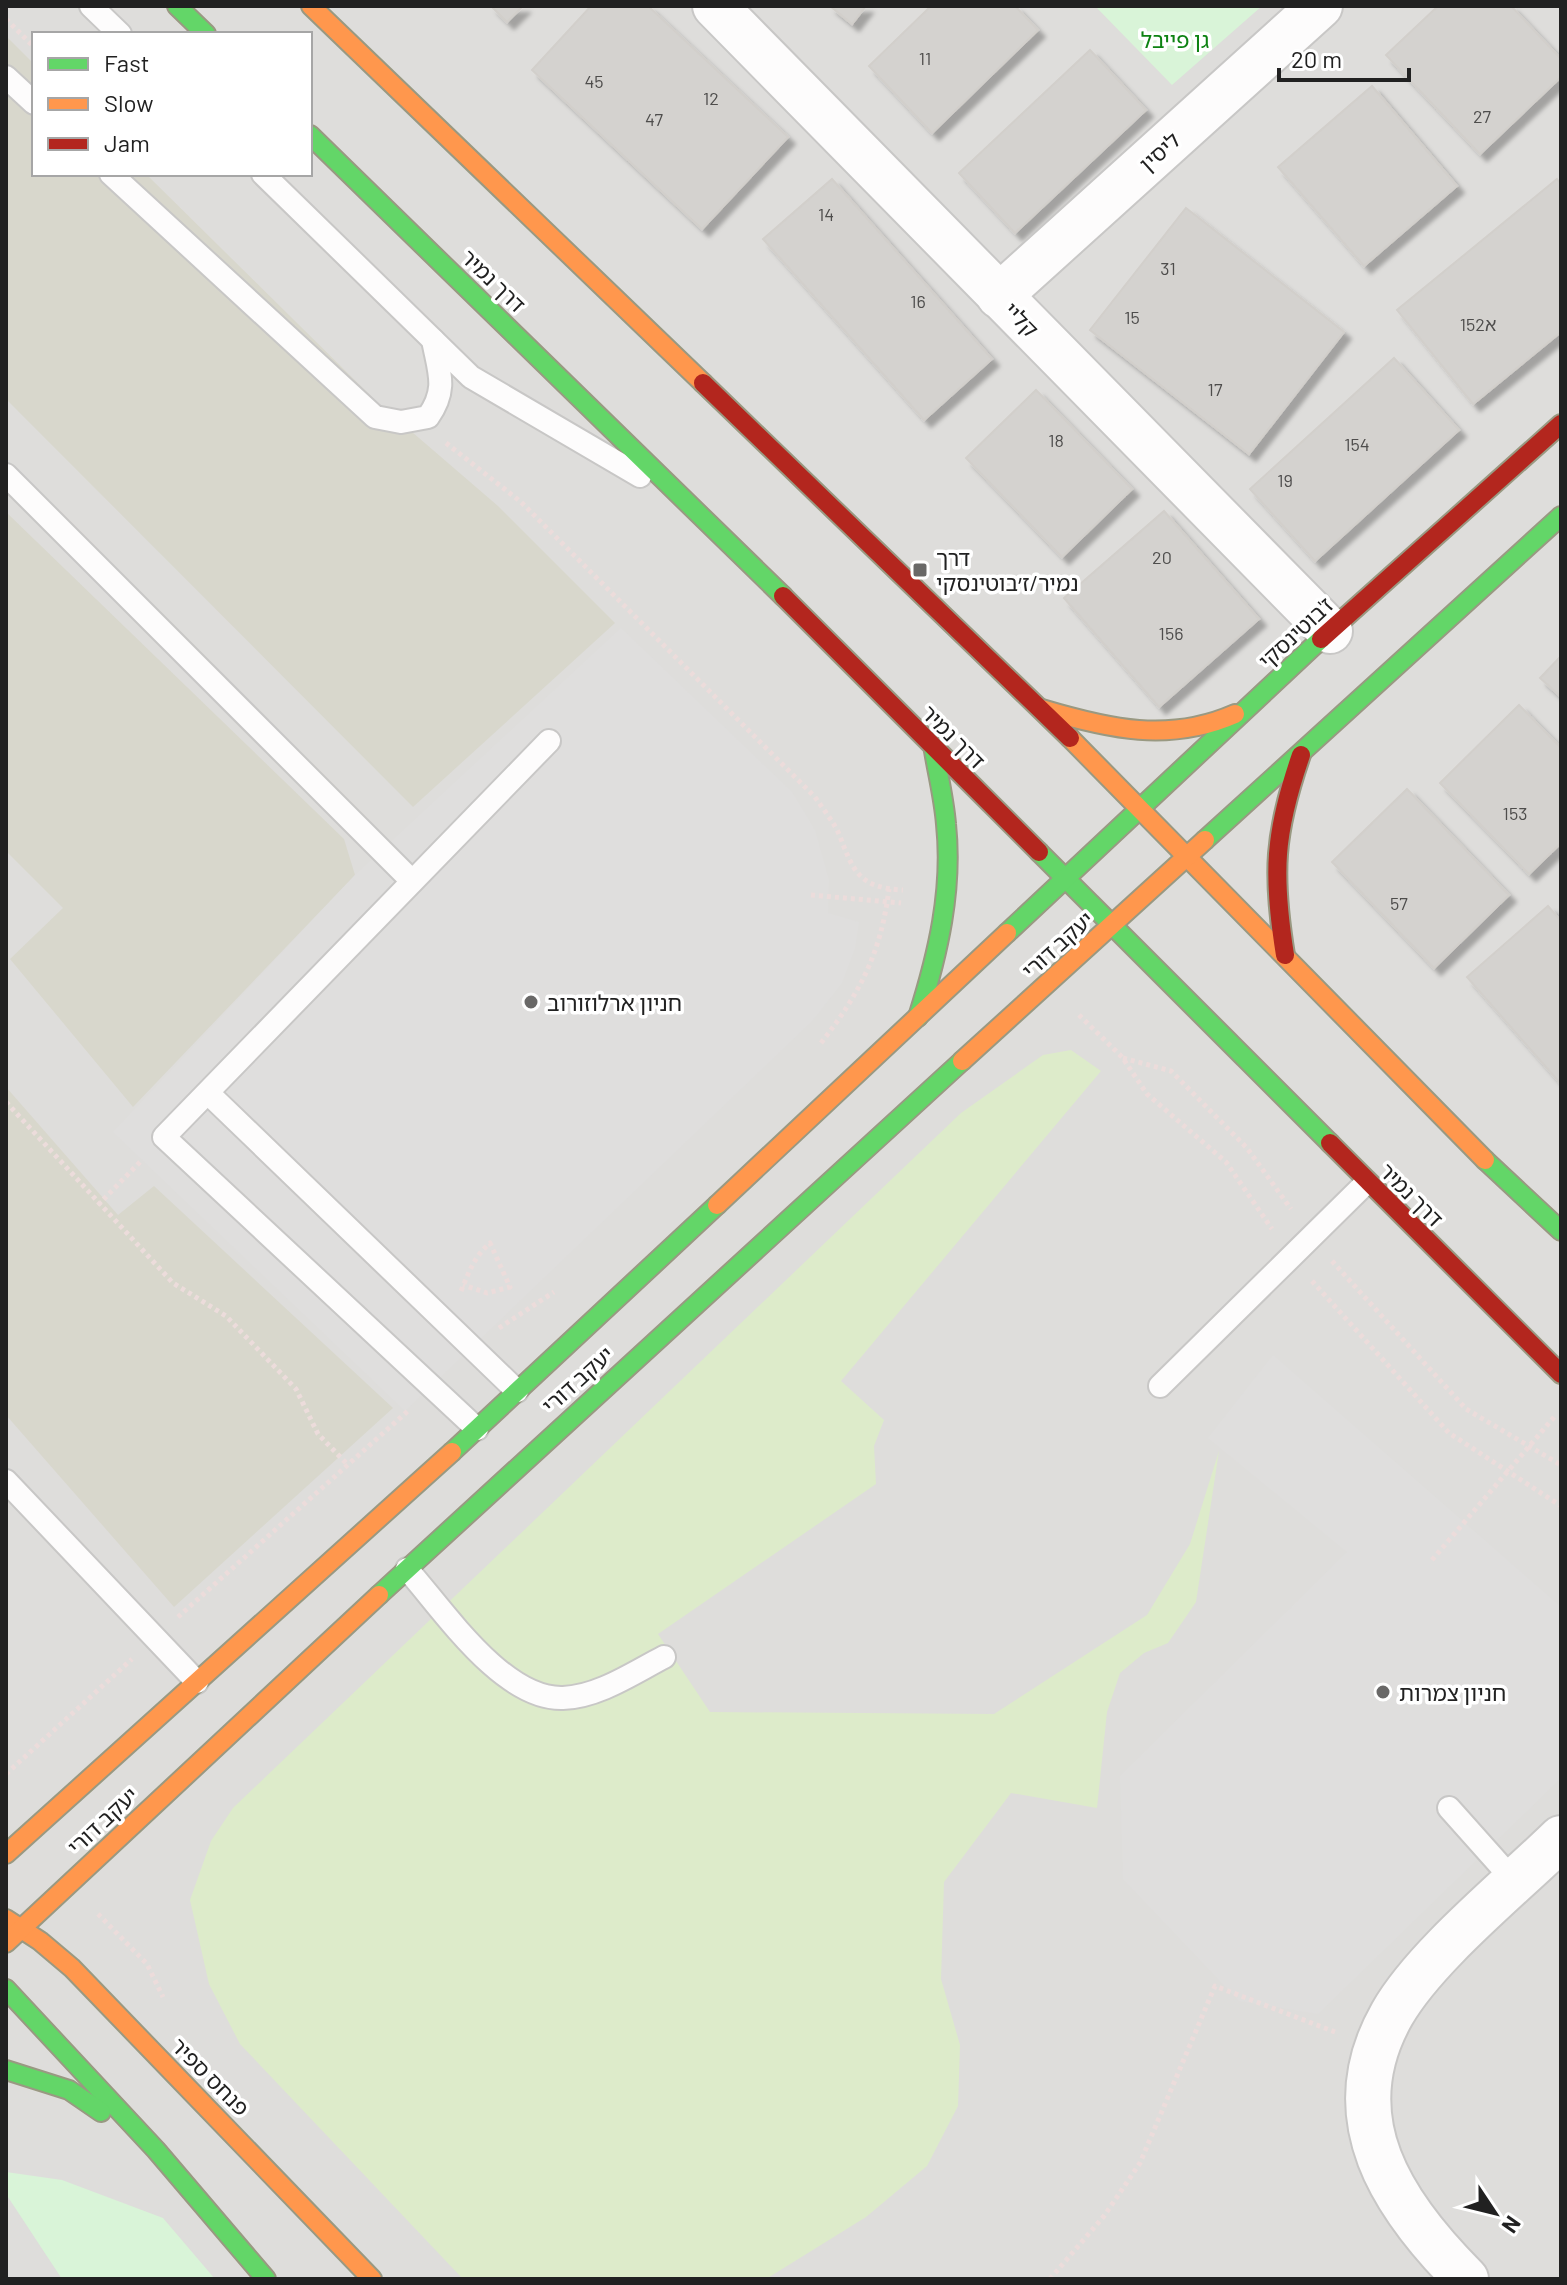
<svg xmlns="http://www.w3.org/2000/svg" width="1567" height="2285" viewBox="0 0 1567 2285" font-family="Barlow,'Noto Sans Hebrew',sans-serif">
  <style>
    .residential { fill: #dedddb; fill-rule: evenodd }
    .construction { fill: #d8d7cc }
    .grass { fill: #ddebca }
    .park { fill: #d9f4d8 }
    .parking { fill: #dfdedd }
    .building { fill: #d4d2cf; stroke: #d2cfcb; stroke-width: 2; filter: url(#shadow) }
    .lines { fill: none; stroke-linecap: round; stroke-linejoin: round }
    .lane-casing { stroke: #c8c7c6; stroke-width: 26 }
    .street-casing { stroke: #c8c7c6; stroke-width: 48 }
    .fast-casing { stroke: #999982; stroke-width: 22 }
    .slow-casing { stroke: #999982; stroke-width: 22 }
    .jam-casing { stroke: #999982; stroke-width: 22 }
    .path { stroke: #ecdcdb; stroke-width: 5; stroke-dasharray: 4 4; stroke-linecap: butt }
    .lane { stroke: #fdfcfc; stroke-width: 22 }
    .street { stroke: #fdfcfc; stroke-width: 44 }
    .fast { stroke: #63d668; stroke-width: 18 }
    .slow { stroke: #ff974d; stroke-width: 18 }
    .jam { stroke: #b3261e; stroke-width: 18 }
    .poi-dot { fill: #696867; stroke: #fff; stroke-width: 3 }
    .labels { text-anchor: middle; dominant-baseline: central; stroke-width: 7; stroke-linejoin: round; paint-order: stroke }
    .number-label { font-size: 18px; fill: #4e4d4c }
    .park-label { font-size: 22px; fill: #0d8212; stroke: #fff }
    .street-label { font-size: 22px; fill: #212121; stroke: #fff }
    .poi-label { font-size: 22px; fill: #212121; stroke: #fff; text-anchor: start }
  </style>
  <defs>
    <filter id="shadow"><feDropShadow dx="7" dy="7" stdDeviation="2" flood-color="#0004"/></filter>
  </defs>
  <rect width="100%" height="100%" fill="#efedea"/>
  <path class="residential" d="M6 6H1561V2279H6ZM34 34H310V174H34Z"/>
  <g class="construction">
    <path d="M6 36 34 64V174H146L376 401 498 506 615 623 413 807 6 399Z"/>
    <path d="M6 512 344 839 355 875 133 1107 10 959 63 908 6 851Z"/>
    <path d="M6 1087 118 1215 154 1186 393 1408 174 1607 6 1415Z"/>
  </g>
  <path class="grass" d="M1071 1050 1101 1071 841 1381 884 1420 874 1446 876 1484 658 1634 710 1712 994 1714 1147 1615 1190 1544 1219 1451 1196 1602 1168 1643 1144 1653 1120 1673 1107 1712 1097 1808 1011 1793 944 1882 941 1979 960 2045 958 2106 927 2166 866 2217 766 2279H463L240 2044 209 1984 190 1900 211 1841 233 1808 961 1113 1043 1055Z"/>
  <g class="park">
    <path d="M1095 6H1262L1172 85Z"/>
    <path d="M6 2172 62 2180 163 2218 215 2279H62L6 2194Z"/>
  </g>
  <g class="parking">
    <path d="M621 628 792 792 815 830 829 880 828 913 859 922 855 948 842 983 813 1020 405 1411 113 1132 355 875Z"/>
    <path d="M1273 1355 1561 1607V1778L1318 2014 1239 2001 1123 1879 1120 1776 1347 1552 1208 1438Z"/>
  </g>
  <g class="building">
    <path d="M491 6H523L507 22Z"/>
    <path d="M591 6H648L788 137 702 229 532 70Z"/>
    <path d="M830 6H866L852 24Z"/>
    <path d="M931 6H1015L1038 30 932 133 869 66Z"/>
    <path d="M1438 6H1511L1561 59V77L1480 154 1386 55Z"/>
    <path d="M1090 50 1146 110 1015 233 959 173Z"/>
    <path d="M1372 86 1457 186 1364 266 1278 167Z"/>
    <path d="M832 179 992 359 924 420 763 239Z"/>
    <path d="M1557 179 1561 184V332L1473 404 1397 310Z"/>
    <path d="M1186 208 1344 332 1249 454 1090 330Z"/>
    <path d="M1394 358 1459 430 1315 561 1250 489Z"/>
    <path d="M1036 390 1132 489 1062 557 966 458Z"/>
    <path d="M1164 511 1259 619 1159 707 1064 598Z"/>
    <path d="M1561 656V697L1540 678Z"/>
    <path d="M1519 705 1561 748V843L1529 874 1440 783Z"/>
    <path d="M1407 789 1509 895 1434 968 1332 862Z"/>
    <path d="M1548 906 1561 921V1084L1467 977Z"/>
  </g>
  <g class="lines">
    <g class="lane-casing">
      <g id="lane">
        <path d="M91 6 120 34"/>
        <path d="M6 77 34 103"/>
        <path d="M111 174 375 417 401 422 428 417C448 389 439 372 433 340"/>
        <path d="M263 174 471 377 640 476"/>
        <path d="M6 475 412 881"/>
        <path d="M208 1093 517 1391"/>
        <path d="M1160 1386 1366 1183"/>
        <path d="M477 1429 164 1137 549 741"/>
        <path d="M6 1481 197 1682"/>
        <path d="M407 1569C444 1611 503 1700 563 1698 598 1697 633 1673 664 1657"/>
        <path d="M1449 1808 1515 1882"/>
      </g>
    </g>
    <g class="street-casing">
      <g id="street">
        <path d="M715 6 1330 631"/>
        <path d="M999 296 1320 6"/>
        <path d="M1466 2279C1393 2206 1333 2118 1392 2014 1425 1956 1512 1886 1561 1838"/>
      </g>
    </g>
    <g class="fast-casing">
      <g id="fast">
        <path d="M177 6 206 34"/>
        <path d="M310 135 783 596"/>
        <path d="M1205 840 1561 516"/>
        <path d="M1039 852 1330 1143"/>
        <path d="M1007 933 1321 639"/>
        <path d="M918 1017C938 954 953 890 946 824 944 799 938 775 934 751"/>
        <path d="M1485 1160 1561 1231"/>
        <path d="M452 1452 717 1205"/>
        <path d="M379 1595 962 1061"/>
        <path d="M6 1989 156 2150 266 2279"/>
        <path d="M6 2070 69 2090 101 2112"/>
      </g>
    </g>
    <g class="slow-casing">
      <g id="slow">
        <path d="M311 6 703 383"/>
        <path d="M1042 709C1109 729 1169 743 1235 714"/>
        <path d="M1070 738 1485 1160"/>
        <path d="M962 1061 1205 840"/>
        <path d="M717 1205 1007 933"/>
        <path d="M6 1854 452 1452"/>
        <path d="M6 1919 40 1941 72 1968 372 2279"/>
        <path d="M6 1943 379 1595"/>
      </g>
    </g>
    <g class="jam-casing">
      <g id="jam">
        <path d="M703 383 1070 738"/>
        <path d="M783 596 1039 852"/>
        <path d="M1321 639 1561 424"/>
        <path d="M1285 955C1272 874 1274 833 1301 755"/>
        <path d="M1330 1143 1561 1374"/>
      </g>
    </g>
    <g class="path">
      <path d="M6 19 34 47"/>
      <path d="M446 443 521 502 815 797C823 809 833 821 839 834 853 870 858 888 903 890"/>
      <path d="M811 895 901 903"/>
      <path d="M1079 1015 1122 1057 1147 1094 1226 1162 1272 1229"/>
      <path d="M821 1043C860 993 881 953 889 889"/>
      <path d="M1123 1058 1171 1071 1247 1148 1291 1209"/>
      <path d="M6 1102 173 1283 226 1316 296 1389 318 1434 348 1465"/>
      <path d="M98 1205 141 1161"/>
      <path d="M1332 1261 1466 1409 1561 1465"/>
      <path d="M1312 1281 1449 1433 1561 1506"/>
      <path d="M461 1291C469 1272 474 1257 490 1243L510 1287 487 1293 463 1285"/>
      <path d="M499 1328 554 1292"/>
      <path d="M1432 1560 1555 1416"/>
      <path d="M178 1617 409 1410"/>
      <path d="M6 1774 132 1659"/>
      <path d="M98 1914 147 1964 163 1997"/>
      <path d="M1050 2279 1104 2216 1140 2163 1215 1986 1335 2032"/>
    </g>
    <use href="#lane" class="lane"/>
    <use href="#street" class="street"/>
    <use href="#fast" class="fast"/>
    <use href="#slow" class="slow"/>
    <use href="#jam" class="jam"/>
  </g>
  <g class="poi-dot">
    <rect x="912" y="562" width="16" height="16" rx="4"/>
    <circle cx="531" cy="1002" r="8"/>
    <circle cx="1383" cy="1692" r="8"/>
  </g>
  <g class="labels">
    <g class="number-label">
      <text x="925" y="58">11</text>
      <text x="594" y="81">45</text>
      <text x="711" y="98">12</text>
      <text x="1482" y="116">27</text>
      <text x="654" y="119">47</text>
      <text x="826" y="214">14</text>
      <text x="1168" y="268">31</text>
      <text x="918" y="301">16</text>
      <text x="1132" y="317">15</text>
      <text x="1478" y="324">152א</text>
      <text x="1215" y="389">17</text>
      <text x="1056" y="440">18</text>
      <text x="1357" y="444">154</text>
      <text x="1285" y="480">19</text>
      <text x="1162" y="557">20</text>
      <text x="1171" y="633">156</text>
      <text x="1515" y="813">153</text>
      <text x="1399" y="903">57</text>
    </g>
    <g class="park-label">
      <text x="1175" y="39">גן פייבל</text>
    </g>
    <g class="street-label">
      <text transform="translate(1159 151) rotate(-42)">ליסין</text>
      <text transform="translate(494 280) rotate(44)">דרך נמיר</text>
      <text transform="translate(1022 319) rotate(46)">קליי</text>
      <text transform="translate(1295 632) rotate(-43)">ז'בוטינסקי</text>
      <text transform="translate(954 736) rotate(45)">דרך נמיר</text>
      <text transform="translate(1057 944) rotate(-42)">יעקב דורי</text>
      <text transform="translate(1412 1194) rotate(45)">דרך נמיר</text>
      <text transform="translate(577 1379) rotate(-42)">יעקב דורי</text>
      <text transform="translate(102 1820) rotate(-43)">יעקב דורי</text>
      <text transform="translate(211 2076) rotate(45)">פנחס ספיר</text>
    </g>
    <g class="poi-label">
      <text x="936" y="557">דרך<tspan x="936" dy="25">נמיר/ז׳בוטינסקי</tspan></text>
      <text x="547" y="1002">חניון ארלוזורוב</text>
      <text x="1399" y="1692">חניון צמרות</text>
    </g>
  </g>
  <rect width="1567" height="2285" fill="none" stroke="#212121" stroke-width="16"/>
  <rect x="32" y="32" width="280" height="144" fill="#ffffff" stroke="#a6a6a6" stroke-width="2"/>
  <rect x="48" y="58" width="40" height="12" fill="#63d668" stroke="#a6a6a6" stroke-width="2"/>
  <text x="104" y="72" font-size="24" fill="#212121">Fast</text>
  <rect x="48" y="98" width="40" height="12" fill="#ff974d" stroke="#a6a6a6" stroke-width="2"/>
  <text x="104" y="112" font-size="24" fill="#212121">Slow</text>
  <rect x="48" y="138" width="40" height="12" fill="#b3261e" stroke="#a6a6a6" stroke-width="2"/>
  <text x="104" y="152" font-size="24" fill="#212121">Jam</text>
  <g transform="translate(1495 2213) rotate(125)" stroke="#ffffff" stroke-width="6" paint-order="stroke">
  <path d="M0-6L14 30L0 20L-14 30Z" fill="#212121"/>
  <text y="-12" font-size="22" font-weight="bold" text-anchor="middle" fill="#212121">N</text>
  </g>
  <path d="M1279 68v12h130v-12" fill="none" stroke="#212121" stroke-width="4"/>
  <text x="1291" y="68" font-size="24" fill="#212121" stroke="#ffffff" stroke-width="6" paint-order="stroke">20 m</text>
</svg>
